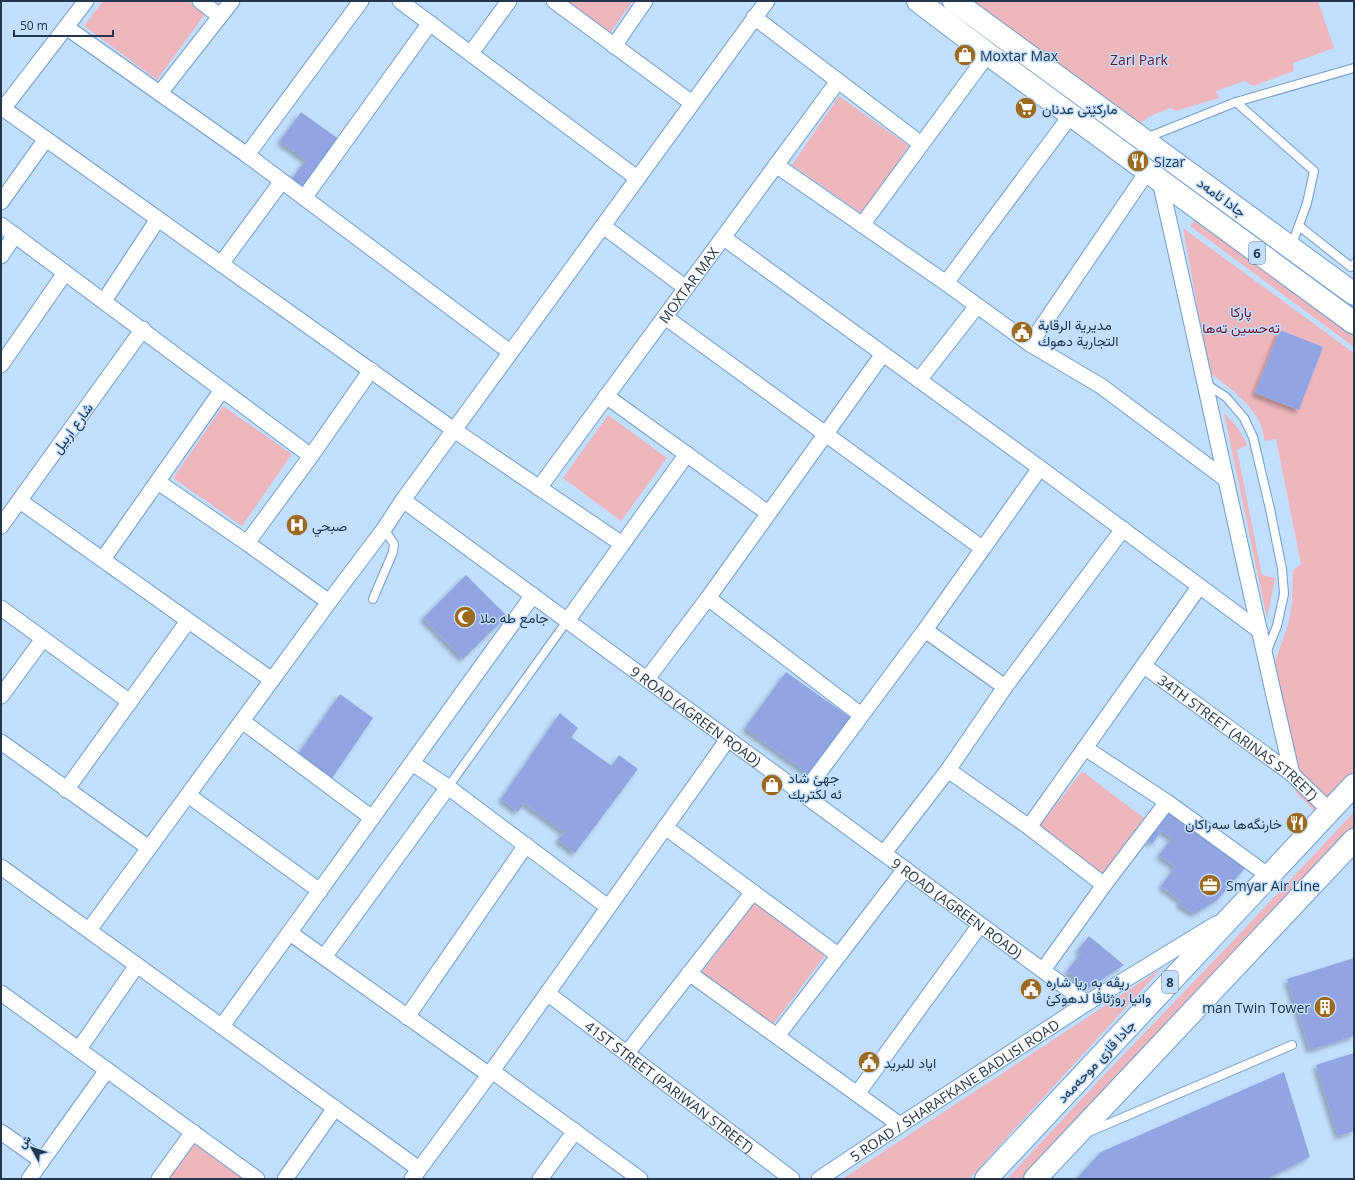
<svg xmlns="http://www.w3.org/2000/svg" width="1355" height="1180" viewBox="0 0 1355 1180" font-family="'Open Sans',Vazirmatn,sans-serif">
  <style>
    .green { fill: #edb7bd; fill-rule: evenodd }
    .building { fill: #92a4e1; filter: url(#shadow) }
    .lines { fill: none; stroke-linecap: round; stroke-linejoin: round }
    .lane-casing { stroke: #6f9cce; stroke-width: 10 }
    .street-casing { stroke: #6f9cce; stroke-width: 17 }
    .primary-casing { stroke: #6f9cce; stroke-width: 24 }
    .lane { stroke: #fff; stroke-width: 8 }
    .street { stroke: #fff; stroke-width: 15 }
    .primary { stroke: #fff; stroke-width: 22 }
    .labels { text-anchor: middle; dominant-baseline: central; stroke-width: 3; stroke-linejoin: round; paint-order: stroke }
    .shield { fill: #c3dfff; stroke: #536981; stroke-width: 1 }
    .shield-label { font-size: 13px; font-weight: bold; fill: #23364b }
    .poi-label { font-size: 14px; fill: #23364b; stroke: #c3dfff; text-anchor: start }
    .park-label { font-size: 14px; fill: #6f172c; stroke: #c3dfff }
    .street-label { font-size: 14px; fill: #23364b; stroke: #c3dfff }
  </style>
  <defs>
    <filter id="shadow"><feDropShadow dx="-3.5" dy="3.5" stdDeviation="2" flood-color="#0004"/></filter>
  </defs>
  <rect width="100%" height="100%" fill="#c3dfff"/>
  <g class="green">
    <path d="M103 1H188L205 14 157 80 84 26Z"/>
    <path d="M566 1H633L610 33Z"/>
    <path d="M969 1H1318L1334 48 1293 63 1294 71 1253 86 1245 81 1216 91 1219 98 1176 111 1171 108 1150 116 1136 126Z"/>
    <path d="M839 96 909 146 862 214 792 165Z"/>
    <path d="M1197 218 1354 334V347L1190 226Z"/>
    <path d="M1183 228 1354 353V770L1316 812 1296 793 1275 680 1276 659 1288 625 1292 603 1293 570 1301 564 1276 439 1265 441C1263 435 1263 428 1260 423 1250 402 1227 386 1209 372ZM1280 330 1323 347 1299 410 1255 393Z"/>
    <path d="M223 406 292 454 242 526 173 478Z"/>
    <path d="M1224 413C1235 423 1241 432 1247 445L1237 450 1262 575 1275 578 1267 619Z"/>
    <path d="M608 415 667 458 621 521 563 478Z"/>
    <path d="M1082 771 1149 822 1098 889 1031 837Z"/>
    <path d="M1354 812V828L1023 1179H1007L1102 1077 1231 943Z"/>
    <path d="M757 900 827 953 772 1026 702 972Z"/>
    <path d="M1162 968 969 1179H842Z"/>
    <path d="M196 1138 253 1179H167Z"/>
  </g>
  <g class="building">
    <path d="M301 112 340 140 304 191 290 181 306 160 280 141Z"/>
    <path d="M1280 330 1323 347 1299 410 1255 393Z"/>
    <path d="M466 575 507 616 463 659 423 618Z"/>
    <path d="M786 672 851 718 810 775 745 728Z"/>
    <path d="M340 694 373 718 330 781 296 757Z"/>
    <path d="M560 713 578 728 571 737 612 766 619 755 638 769 575 853 558 840 564 832 524 803 518 812 501 799Z"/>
    <path d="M1172 806 1246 867 1216 901 1194 914 1179 904 1181 901 1161 886 1175 867 1159 855 1172 838 1162 831 1152 844 1147 840Z"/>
    <path d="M1089 936 1124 965 1088 988 1067 971 1081 953 1078 950Z"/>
    <path d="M1354 958V1036L1310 1050 1287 979Z"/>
    <path d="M1354 1053V1131L1338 1136 1316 1065Z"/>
    <path d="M1284 1072 1310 1157 1266 1179H1076L1101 1152Z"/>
  </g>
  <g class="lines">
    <g class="lane-casing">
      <g id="lane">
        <path d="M1236 102 1354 68"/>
        <path d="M1146 138 1236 102 1314 171 1307 203 1291 247"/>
        <path d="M1299 226 1351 267 1354 264"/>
        <path d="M1206 384 1226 397 1244 418 1253 437 1270 509 1282 569 1284 594 1277 626 1266 653"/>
        <path d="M373 599 393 552 394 544 384 529"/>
        <path d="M448 787 567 621"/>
        <path d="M1089 1132 1292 1045"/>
      </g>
    </g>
    <g class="street-casing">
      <g id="street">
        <path d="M200 1 220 16"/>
        <path d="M400 1 637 178"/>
        <path d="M554 1 692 103"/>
        <path d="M754 17 921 144"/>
        <path d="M66 27 247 155 510 352"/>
        <path d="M614 46 645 1"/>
        <path d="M471 53 509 1"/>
        <path d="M160 93 232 1"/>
        <path d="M1 107 454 430 622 544"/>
        <path d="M3 109 86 1"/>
        <path d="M247 155 361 1"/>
        <path d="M776 165 946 283 1030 344 1101 386 1224 478"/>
        <path d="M1160 181C1205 379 1246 577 1292 774"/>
        <path d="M304 198 430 23"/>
        <path d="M1 202 46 139"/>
        <path d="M1 225 311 456"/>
        <path d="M862 225 988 54"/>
        <path d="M603 226 686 288"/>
        <path d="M724 238 1040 468 1260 631"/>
        <path d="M1 256 15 235"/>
        <path d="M221 264 282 181"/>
        <path d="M946 283 1071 115"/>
        <path d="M104 301 158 219"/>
        <path d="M665 317 982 548"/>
        <path d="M1030 344 1147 172"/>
        <path d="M1 365 65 273"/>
        <path d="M919 380 977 306"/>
        <path d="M606 396 768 513"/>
        <path d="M158 482 247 543 329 602"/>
        <path id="s1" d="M539 488 838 81"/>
        <path id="s2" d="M403 500 1087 1003"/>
        <path d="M20 501 272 680"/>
        <path d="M1 526 143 329"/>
        <path d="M247 543 311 456 371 370"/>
        <path d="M103 559 222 390"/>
        <path d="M708 598 861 715"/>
        <path d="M1 608 130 702"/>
        <path d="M567 621 687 454"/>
        <path d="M925 630 1005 687"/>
        <path id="s3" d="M1144 666 1292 774 1330 811"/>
        <path d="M647 679 708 598 883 354"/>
        <path d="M1 696 43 639"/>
        <path d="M242 721 372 818"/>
        <path d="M1 742 149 848"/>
        <path d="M1085 748 1167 802 1269 876"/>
        <path d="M412 763 448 787 608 907"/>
        <path d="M948 770 1029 827 1104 885"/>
        <path d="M66 790 188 621"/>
        <path d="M803 794 925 630 1040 468"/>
        <path d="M188 795 320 891"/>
        <path d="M665 827 838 955"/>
        <path d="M1029 827 1199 587"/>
        <path d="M884 853 948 770 1005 687 1123 529"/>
        <path d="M1 867 419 1169"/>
        <path d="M89 930 329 602 384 529 403 500 767 1"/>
        <path d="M290 933 488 1074"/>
        <path d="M324 957 448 787"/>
        <path d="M1043 970 1104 885 1167 802"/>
        <path d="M689 973 900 1125"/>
        <path d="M1 993 257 1179"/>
        <path id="s4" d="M547 993 792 1179"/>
        <path d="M407 1017 526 845"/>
        <path d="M222 1026 533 595"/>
        <path d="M777 1036 905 869"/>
        <path d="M79 1049 137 965"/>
        <path d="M627 1053 753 892"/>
        <path d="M492 1071 640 1179"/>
        <path d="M857 1094 980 925"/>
        <path d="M1 1132 42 1161"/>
        <path d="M29 1179 107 1070"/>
        <path d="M159 1179 193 1132"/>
        <path d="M285 1179 335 1108"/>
        <path d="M412 1179 492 1071 728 739"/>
        <path d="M540 1179 575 1131"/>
        <path id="s5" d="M819 1179 900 1125 1087 1003 1216 924"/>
      </g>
    </g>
    <g class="primary-casing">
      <g id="primary">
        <path d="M918 1 988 54 1354 323"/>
        <path d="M954 1 1354 294"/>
        <path d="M986 1179 1354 785"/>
        <path d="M1035 1179 1354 840"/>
      </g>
    </g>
    <use href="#lane" class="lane"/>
    <use href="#street" class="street"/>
    <use href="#primary" class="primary"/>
  </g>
  <defs>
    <g id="shop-disc" transform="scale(1.15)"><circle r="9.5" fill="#9c6a1f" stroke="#c3dfff"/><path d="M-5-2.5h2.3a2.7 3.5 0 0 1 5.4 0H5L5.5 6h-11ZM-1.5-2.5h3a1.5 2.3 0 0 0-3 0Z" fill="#fff"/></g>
    <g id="supermarket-disc" transform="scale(1.15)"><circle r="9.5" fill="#9c6a1f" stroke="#c3dfff"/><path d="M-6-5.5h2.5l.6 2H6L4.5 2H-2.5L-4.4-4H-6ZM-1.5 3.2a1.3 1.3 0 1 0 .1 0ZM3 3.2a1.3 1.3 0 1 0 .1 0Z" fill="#fff"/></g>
    <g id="restaurant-disc" transform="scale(1.15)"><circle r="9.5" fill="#9c6a1f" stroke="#c3dfff"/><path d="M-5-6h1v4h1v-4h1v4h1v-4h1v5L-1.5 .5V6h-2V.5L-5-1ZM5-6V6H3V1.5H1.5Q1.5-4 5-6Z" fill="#fff"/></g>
    <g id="civic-disc" transform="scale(1.15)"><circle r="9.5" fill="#9c6a1f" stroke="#c3dfff"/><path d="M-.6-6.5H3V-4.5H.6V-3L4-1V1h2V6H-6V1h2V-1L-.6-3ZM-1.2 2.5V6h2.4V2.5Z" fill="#fff"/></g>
    <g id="hospital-disc" transform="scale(1.15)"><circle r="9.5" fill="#9c6a1f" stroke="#c3dfff"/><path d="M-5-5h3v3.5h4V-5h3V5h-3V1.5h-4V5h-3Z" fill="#fff"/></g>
    <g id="mosque-disc" transform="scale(1.15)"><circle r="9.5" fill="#9c6a1f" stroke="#c3dfff"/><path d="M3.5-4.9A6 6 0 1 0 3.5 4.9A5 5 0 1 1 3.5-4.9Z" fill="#fff"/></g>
    <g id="office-disc" transform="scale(1.15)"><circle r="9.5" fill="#9c6a1f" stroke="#c3dfff"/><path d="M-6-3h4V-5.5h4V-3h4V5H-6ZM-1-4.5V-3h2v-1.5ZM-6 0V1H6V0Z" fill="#fff"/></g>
    <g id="building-disc" transform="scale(1.15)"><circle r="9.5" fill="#9c6a1f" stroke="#c3dfff"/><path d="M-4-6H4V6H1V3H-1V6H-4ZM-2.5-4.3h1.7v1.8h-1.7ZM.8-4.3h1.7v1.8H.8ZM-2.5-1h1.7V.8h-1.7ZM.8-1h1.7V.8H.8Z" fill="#fff"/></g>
  </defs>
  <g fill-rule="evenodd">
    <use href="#shop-disc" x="965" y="55"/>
    <use href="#supermarket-disc" x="1026" y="108"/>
    <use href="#restaurant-disc" x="1138" y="161"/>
    <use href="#civic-disc" x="1022" y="332"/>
    <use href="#hospital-disc" x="297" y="525"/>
    <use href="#mosque-disc" x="465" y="617"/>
    <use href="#shop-disc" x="772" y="785"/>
    <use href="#restaurant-disc" x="1297" y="823"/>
    <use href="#office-disc" x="1210" y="885"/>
    <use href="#civic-disc" x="1031" y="989"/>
    <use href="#building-disc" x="1325" y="1007"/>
    <use href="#civic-disc" x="869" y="1062"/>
  </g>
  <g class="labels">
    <g class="shield">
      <rect x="1249" y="242" width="16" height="22" rx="3"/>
      <rect x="1162" y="971" width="16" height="22" rx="3"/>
    </g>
    <g class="shield-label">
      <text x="1257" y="253">6</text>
      <text x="1170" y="982">8</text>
    </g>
    <g class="poi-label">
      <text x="980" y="55">Moxtar Max</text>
      <text x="1042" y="108">مارکێتی عدنان</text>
      <text x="1154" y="161">Sizar</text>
      <text x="1038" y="324">مديرية الرقابة<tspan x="1038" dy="16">التجارية دهوك</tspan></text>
      <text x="312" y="525">صبحي</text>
      <text x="480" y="617">جامع طه ملا</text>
      <text x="788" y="777">جهئ شاد<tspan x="788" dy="16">ئه لكتريك</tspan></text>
      <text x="1282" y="823" text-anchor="end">خارنگەها سەراکان</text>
      <text x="1226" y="885">Smyar Air Line</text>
      <text x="1046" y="981">ريڤه به ريا شاره<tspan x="1046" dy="16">وانيا روژئاڤا لدهوكئ</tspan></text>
      <text x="1310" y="1007" text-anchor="end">man Twin Tower</text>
      <text x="884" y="1062">اياد للبريد</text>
    </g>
    <g class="park-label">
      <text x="1139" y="59">Zari Park</text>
      <text x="1241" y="311">پارکا<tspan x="1241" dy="16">تەحسین تەها</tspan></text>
    </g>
    <g class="street-label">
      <text transform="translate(1222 197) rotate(36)">جادا ئامەد</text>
      <text stroke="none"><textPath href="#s1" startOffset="252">MOXTAR MAX</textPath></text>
      <text transform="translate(72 428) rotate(-54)">شارع اربيل</text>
      <text stroke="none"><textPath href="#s2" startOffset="364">9 ROAD (AGREEN ROAD)</textPath></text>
      <text stroke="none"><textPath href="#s3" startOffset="118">34TH STREET (ARINAS STREET)</textPath></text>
      <text stroke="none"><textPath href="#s2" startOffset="688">9 ROAD (AGREEN ROAD)</textPath></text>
      <text transform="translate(1096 1061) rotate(-47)">جادا قازی موحەمەد</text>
      <text stroke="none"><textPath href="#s4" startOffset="154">41ST STREET (PARIWAN STREET)</textPath></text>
      <text stroke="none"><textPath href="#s5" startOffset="162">5 ROAD / SHARAFKANE BADLISI ROAD</textPath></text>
    </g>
  </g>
  <rect width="1355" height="1180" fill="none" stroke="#23364b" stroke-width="4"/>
  <g transform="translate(32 1148) rotate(310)" stroke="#c3dfff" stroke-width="3" paint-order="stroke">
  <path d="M0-3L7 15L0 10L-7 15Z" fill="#23364b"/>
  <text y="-6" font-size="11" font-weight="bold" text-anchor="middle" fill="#23364b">ش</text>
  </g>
  <path d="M14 30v6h99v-6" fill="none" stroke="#23364b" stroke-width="2"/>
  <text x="20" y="30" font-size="12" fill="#23364b" stroke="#c3dfff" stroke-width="3" paint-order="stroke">50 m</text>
</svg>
